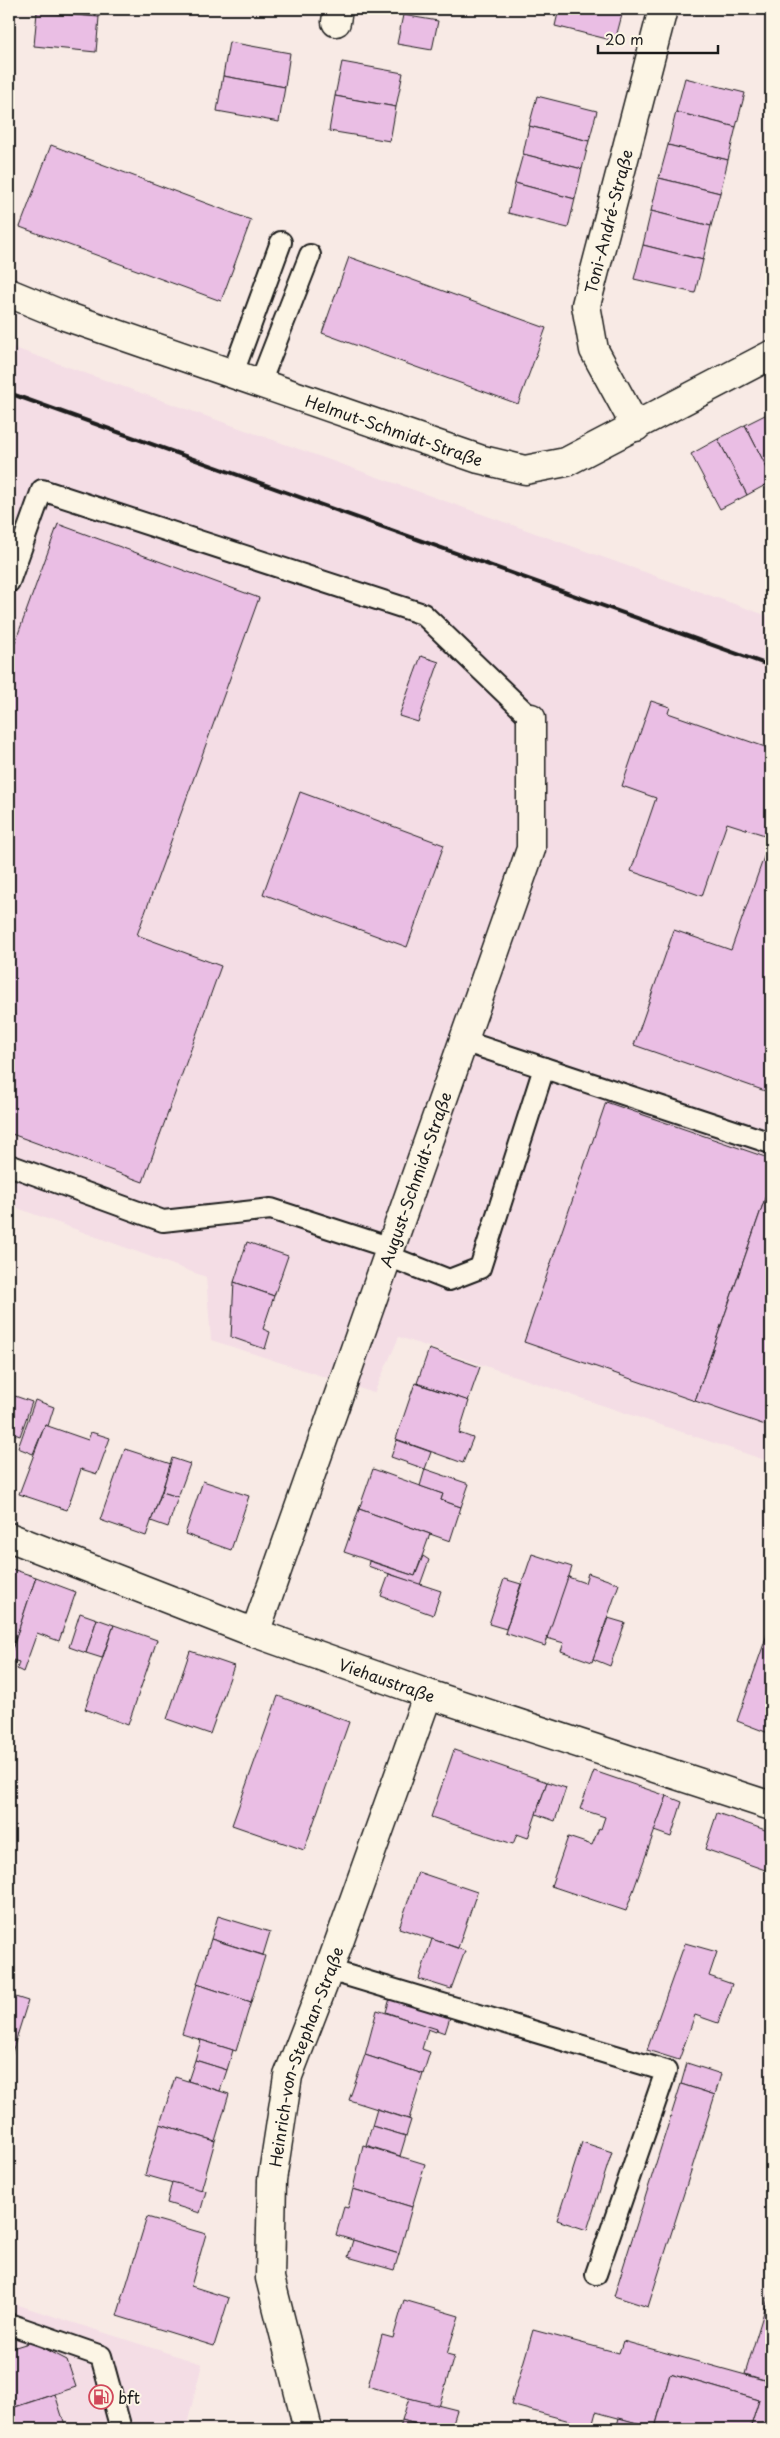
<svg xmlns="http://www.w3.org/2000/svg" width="780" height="2438" viewBox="0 0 780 2438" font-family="'Playpen Sans',sans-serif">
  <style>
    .built { fill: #f4dde5 }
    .building { fill: #eabee4; stroke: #1c1c1c }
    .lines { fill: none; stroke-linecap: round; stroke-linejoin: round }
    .service-casing { stroke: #1c1c1c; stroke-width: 24 }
    .minor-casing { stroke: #1c1c1c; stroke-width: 31 }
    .service { stroke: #fcf5e5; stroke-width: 20 }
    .minor { stroke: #fcf5e5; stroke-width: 28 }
    .rail { stroke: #1c1c1c; stroke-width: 4 }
    .labels { text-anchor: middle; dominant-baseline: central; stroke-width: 4; stroke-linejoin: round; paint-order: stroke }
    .street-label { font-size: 16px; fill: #1c1c1c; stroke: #fcf5e5 }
    .poi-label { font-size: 16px; fill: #1c1c1c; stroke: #fcf5e5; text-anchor: start }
  </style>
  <rect width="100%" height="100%" fill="#f8eae5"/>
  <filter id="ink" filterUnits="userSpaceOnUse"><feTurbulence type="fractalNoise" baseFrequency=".02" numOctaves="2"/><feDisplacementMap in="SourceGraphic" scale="10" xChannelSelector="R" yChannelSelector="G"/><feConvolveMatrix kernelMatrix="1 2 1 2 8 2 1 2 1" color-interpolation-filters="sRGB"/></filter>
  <g filter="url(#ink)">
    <g class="built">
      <path d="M9 346 771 617V1462L399 1337 374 1393 211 1340 206 1277 9 1205Z"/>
      <path d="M9 2302 202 2364 186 2429H9Z"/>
    </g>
    <g class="building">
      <path d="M37 9H100L99 17 37 12Z"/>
      <path d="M559 9H613L623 11 615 41 555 26Z"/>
      <path d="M37 12 99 17 96 52 34 46Z"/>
      <path d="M403 15 438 21 432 50 397 44Z"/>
      <path d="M229 42 290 53 285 87 223 76Z"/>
      <path d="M342 62 403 73 396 107 335 96Z"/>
      <path d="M223 76 285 87 279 122 217 111Z"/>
      <path d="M685 78 745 93 736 127 676 112Z"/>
      <path d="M335 96 396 107 390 141 329 131Z"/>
      <path d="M537 96 597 111 589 141 529 126Z"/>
      <path d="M676 112 736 127 728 160 668 145Z"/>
      <path d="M529 126 589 141 582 169 523 154Z"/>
      <path d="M51 145 251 220 221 301 20 227Z"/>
      <path d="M668 145 728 160 720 193 659 178Z"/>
      <path d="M523 154 582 169 575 199 515 183Z"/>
      <path d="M659 178 720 193 711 226 651 211Z"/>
      <path d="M515 183 575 199 568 228 508 213Z"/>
      <path d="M651 211 711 226 703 260 643 245Z"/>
      <path d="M643 245 703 260 695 293 634 279Z"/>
      <path d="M349 257 546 328 518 404 322 333Z"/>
      <path d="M771 412V476L745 425Z"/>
      <path d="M745 425 771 476V482L747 495 718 439Z"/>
      <path d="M718 439 747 495 720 509 691 454Z"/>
      <path d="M58 524 259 598 137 935 221 966 143 1182 9 1133V659Z"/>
      <path d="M421 656 439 662 418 722 399 716Z"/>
      <path d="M651 701 670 707 668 713 771 749V1093L634 1045 674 930 731 950 771 837 727 823 702 896 631 871 656 798 622 786Z"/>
      <path d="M300 792 444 845 407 947 263 894Z"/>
      <path d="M606 1102 771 1159V1181L695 1401 524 1342Z"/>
      <path d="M771 1181V1427L695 1401Z"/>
      <path d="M247 1242 288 1256 274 1296 234 1282Z"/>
      <path d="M234 1282 274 1296 263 1329 270 1332 265 1349 231 1337Z"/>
      <path d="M429 1349 480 1367 468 1401 417 1383Z"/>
      <path d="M415 1383 469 1401 459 1433 473 1438 463 1463 396 1439Z"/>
      <path d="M15 1396 32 1402 20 1436 9 1432V1414Z"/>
      <path d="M35 1400 54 1407 48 1426 45 1425 33 1454 18 1448Z"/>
      <path d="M45 1425 88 1440 91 1432 110 1438 97 1474 81 1469 67 1510 19 1494Z"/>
      <path d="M397 1440 431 1452 425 1469 391 1457Z"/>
      <path d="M125 1449 171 1464 146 1536 100 1520Z"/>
      <path d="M172 1458 190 1464 178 1497 162 1492Z"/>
      <path d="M373 1469 443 1494 441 1500 461 1507 450 1541 359 1509Z"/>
      <path d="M425 1469 469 1484 461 1507 441 1500 443 1494 420 1486Z"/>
      <path d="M203 1481 249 1496 231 1550 185 1534Z"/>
      <path d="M162 1492 178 1497 168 1527 151 1521Z"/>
      <path d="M359 1509 430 1534 415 1576 344 1552Z"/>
      <path d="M532 1554 572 1567 545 1646 505 1633Z"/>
      <path d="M423 1556 429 1560 420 1585 368 1566 369 1561 415 1576Z"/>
      <path d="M9 1568 36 1577 9 1659Z"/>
      <path d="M588 1573 619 1584 592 1662 561 1651 564 1643 547 1638 568 1577 585 1583Z"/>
      <path d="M389 1574 441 1591 433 1615 381 1596Z"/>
      <path d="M36 1577 76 1592 59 1641 37 1633 23 1672 17 1669 19 1662 9 1659Z"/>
      <path d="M504 1579 521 1584 506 1629 489 1624Z"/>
      <path d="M80 1613 97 1619 86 1653 69 1647Z"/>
      <path d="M608 1618 625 1623 610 1666 593 1659Z"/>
      <path d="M97 1619 114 1625 102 1658 86 1653Z"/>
      <path d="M114 1625 157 1640 128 1725 85 1709Z"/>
      <path d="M768 1632 771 1633V1734L737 1721Z"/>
      <path d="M190 1651 234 1666 210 1734 167 1719Z"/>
      <path d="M278 1696 349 1722 304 1850 232 1825Z"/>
      <path d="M454 1750 547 1782 528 1838 517 1834 513 1844 431 1817Z"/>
      <path d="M594 1771 667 1796 626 1911 551 1886 568 1837 592 1845 599 1828 601 1829 605 1817 580 1809Z"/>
      <path d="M547 1782 566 1788 555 1821 536 1814Z"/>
      <path d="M667 1796 682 1802 671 1837 654 1831Z"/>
      <path d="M717 1813 771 1832V1872L705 1849Z"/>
      <path d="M418 1872 477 1892 458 1948 399 1928Z"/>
      <path d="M218 1916 270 1932 263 1955 211 1939Z"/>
      <path d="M211 1939 265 1956 251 2002 197 1984Z"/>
      <path d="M432 1939 465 1951 451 1989 419 1979Z"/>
      <path d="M685 1943 717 1952 709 1976 732 1984 718 2023 695 2015 679 2060 647 2050Z"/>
      <path d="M197 1984 251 2002 236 2051 182 2034Z"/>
      <path d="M9 1995 28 2001 9 2062Z"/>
      <path d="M391 1995 451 2014 445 2033 386 2012Z"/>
      <path d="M377 2010 437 2029 436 2032 428 2029 422 2049 430 2052 423 2074 365 2055Z"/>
      <path d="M201 2040 233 2050 227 2070 195 2060Z"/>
      <path d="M365 2055 423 2074 409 2119 349 2100Z"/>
      <path d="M195 2060 227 2070 220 2091 188 2081Z"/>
      <path d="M687 2063 721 2074 715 2095 681 2084Z"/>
      <path d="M175 2077 229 2094 215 2141 160 2124Z"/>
      <path d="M681 2084 715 2095 648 2307 614 2296Z"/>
      <path d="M377 2109 411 2120 406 2136 372 2126Z"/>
      <path d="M160 2124 215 2141 201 2191 145 2175Z"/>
      <path d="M372 2126 406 2136 400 2156 366 2145Z"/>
      <path d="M582 2142 612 2152 587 2230 557 2220Z"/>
      <path d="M363 2145 425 2164 412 2207 353 2189Z"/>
      <path d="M172 2182 206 2191 200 2213 167 2203Z"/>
      <path d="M353 2189 412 2207 399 2254 336 2235 344 2207 348 2208Z"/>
      <path d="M147 2217 206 2234 191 2286 229 2298 214 2346 117 2316Z"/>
      <path d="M353 2240 399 2254 394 2270 348 2257Z"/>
      <path d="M771 2289V2382L745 2374Z"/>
      <path d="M404 2300 459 2316 447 2354 454 2356 439 2407 368 2386 382 2335 393 2338Z"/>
      <path d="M533 2330 619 2353 623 2341 771 2382V2429H750L759 2400 670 2374 655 2428 596 2412 592 2427 511 2405Z"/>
      <path d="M32 2342 67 2360 76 2387 9 2409V2349Z"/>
      <path d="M670 2374 759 2400 750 2429H616L619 2418 655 2428Z"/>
      <path d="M55 2394 66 2429H15L9 2409Z"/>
      <path d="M409 2398 457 2410 451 2429H432L402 2420Z"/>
      <path d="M402 2420 432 2429H400Z"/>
    </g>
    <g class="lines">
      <g class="service-casing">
        <g id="service">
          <path d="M233 373 281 242"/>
          <path d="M260 383 310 255"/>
          <path d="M9 582 42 490 423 614 531 718"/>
          <path d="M463 1041 771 1143"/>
          <path d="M9 1165 163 1221 271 1209 391 1248"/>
          <path d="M388 1256 449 1280 480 1268 544 1068"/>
          <path d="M329 1970 666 2071 596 2274"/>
          <path d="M9 2324 101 2356 121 2429"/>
        </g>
      </g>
      <g class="minor-casing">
        <g id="minor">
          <path d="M336 22 338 9"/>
          <path id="s1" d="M9 293 65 316 479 459 525 470 566 462 771 355"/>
          <path id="s2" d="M636 427 594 350 586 305 663 9"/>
          <path id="s3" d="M9 1537 255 1633 428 1694 771 1806"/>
          <path id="s4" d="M255 1633 531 849V718"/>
          <path id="s5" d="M308 2429 270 2278 272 2180 288 2076 329 1970 428 1694"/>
        </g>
      </g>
      <use href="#service" class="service"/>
      <use href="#minor" class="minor"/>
      <path class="rail" d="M9 393 771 666"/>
    </g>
  </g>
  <defs>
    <g id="fuel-ring" transform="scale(1.25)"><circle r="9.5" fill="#fcf5e5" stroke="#d1495b" stroke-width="1.5"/><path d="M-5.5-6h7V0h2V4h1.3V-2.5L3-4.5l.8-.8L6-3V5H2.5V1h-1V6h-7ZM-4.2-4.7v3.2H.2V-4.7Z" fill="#d1495b"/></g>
  </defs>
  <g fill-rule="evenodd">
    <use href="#fuel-ring" x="101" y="2397"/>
  </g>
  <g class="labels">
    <g class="street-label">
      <text stroke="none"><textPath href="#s2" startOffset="220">Toni-André-Straße</textPath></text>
      <text stroke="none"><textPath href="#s1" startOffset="409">Helmut-Schmidt-Straße</textPath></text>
      <text stroke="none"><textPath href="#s4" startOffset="481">August-Schmidt-Straße</textPath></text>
      <text stroke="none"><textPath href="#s3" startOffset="404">Viehaustraße</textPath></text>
      <text stroke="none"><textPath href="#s5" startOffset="382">Heinrich-von-Stephan-Straße</textPath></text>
    </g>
    <g class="poi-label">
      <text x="118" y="2397">bft</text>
    </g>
  </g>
  <rect width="780" height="2438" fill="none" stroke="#fcf5e5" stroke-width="30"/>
  <rect x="15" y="15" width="750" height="2408" fill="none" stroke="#1c1c1c" stroke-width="2" filter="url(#ink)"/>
  <path d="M598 45v8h120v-8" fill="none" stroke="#1c1c1c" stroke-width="2.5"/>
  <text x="605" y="45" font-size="15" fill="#1c1c1c" stroke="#fcf5e5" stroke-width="4" paint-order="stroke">20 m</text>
</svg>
